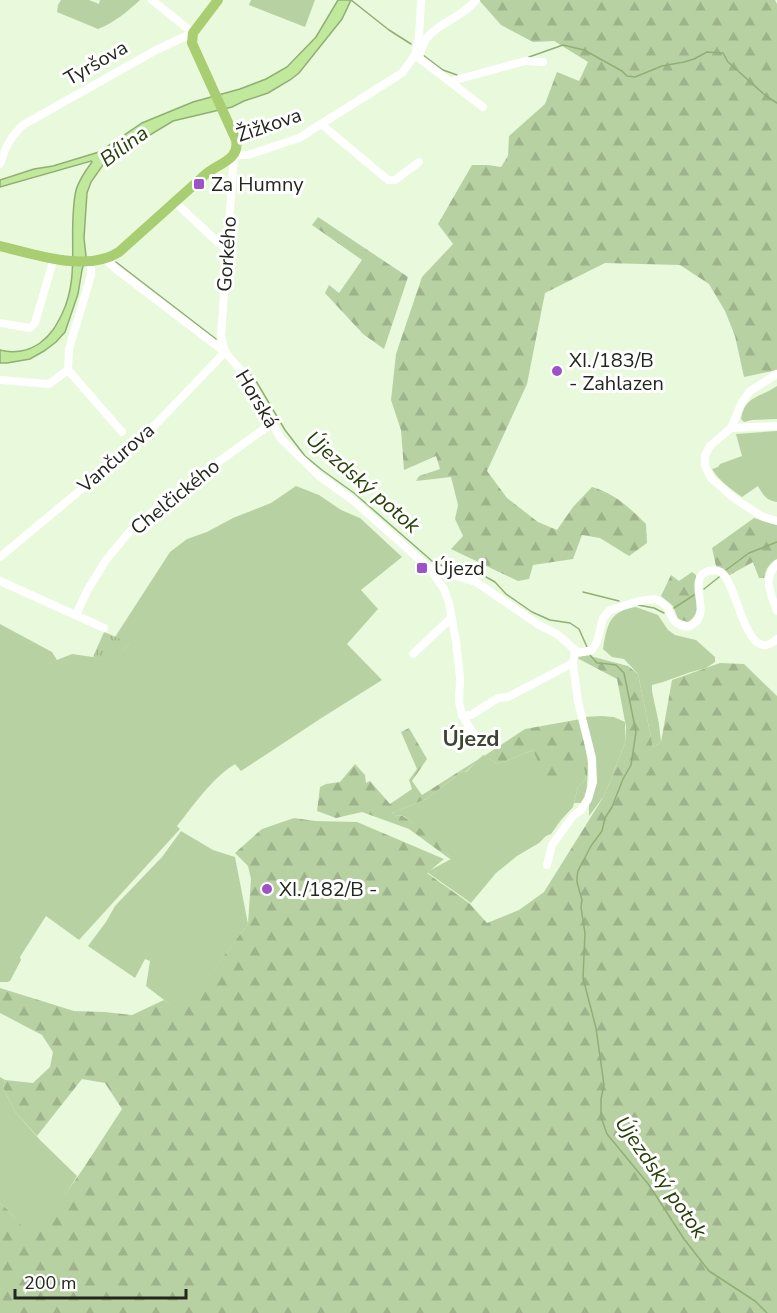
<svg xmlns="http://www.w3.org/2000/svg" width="777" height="1313" viewBox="0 0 777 1313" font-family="'Nunito Sans',sans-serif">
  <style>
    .grass { fill: #b8d1a2 }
    .forest { fill: url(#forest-firs) }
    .park { fill: url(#park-tufts) }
    .water { fill: #c0e99b; stroke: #90af75; stroke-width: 1.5 }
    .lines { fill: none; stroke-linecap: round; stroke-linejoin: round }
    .stream { stroke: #90af75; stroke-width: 1.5 }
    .minor { stroke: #fff; stroke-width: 8 }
    .major { stroke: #a9cd71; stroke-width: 10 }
    .poi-dot { fill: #9b53c6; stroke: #fff; stroke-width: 2 }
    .labels { text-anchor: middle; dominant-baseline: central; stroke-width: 6; stroke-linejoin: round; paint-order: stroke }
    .street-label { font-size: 20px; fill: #21271d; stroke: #fff }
    .poi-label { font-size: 20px; fill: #21271d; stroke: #fff; text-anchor: start }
    .water-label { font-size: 21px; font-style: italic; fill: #284109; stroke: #fff }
    .quarter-label { font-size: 22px; font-weight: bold; fill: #3a462f; stroke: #fff }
  </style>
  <defs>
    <pattern id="forest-firs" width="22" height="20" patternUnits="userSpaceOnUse" patternTransform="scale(1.5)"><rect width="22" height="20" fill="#b8d1a2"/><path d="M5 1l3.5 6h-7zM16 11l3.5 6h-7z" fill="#9eb38b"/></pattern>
    <pattern id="park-tufts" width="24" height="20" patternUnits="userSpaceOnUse" patternTransform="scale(1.5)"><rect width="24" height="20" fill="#b8d1a2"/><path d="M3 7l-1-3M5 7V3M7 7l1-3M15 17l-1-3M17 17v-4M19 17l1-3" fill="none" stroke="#9eb38b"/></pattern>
  </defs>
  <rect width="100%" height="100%" fill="#e9f9dc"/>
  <g class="grass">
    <path d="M61 0H89L99 4 100 0H140C128 11 114 23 98 29L57 12 58 5Z"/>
    <path d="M251 0H315L305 27 249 5Z"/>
    <path d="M777 386V419L752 420 744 422 741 419C745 395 760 398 777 386Z"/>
    <path d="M777 431V502C766 500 763 495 758 486L742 497C731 489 719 481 712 469L718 467 720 464 742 456 736 434Z"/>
    <path d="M296 486 319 495 341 510 360 518 402 557 361 590 378 609 347 644 382 680 323 717 241 771 235 764C211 779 194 805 177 826L180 829 79 940 46 916 20 957 21 960 10 981 7 982H0V624L52 652 57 660 72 654 93 657 109 662 129 644 115 637 170 552 187 539 207 532 233 518 271 503Z"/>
    <path d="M636 607 658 615 668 630 675 635 696 640 715 657V662L706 668 691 672 663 682 652 685V691L659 724 661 742 653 747 638 674 624 659 612 657 603 649C607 625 609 611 636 607Z"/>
    <path d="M602 716 614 717 625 722V743L604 796 589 816V800L592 789 584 717Z"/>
    <path d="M533 750 584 768 586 779 578 787 573 807 561 820 551 834 546 836 539 843 517 856 496 873 471 903 427 872 451 859 446 852 404 816 394 815 392 813 426 799 463 771 466 772 483 755 498 764Z"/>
    <path d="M181 831 213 850 235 857 248 924 181 1013 146 986 150 961 145 959 135 978 88 946 106 922 115 906 162 857Z"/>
    <path d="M0 1077 5 1080 3 1088 16 1113 40 1140 77 1176C64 1198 48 1218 30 1237L8 1210 0 1203Z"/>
  </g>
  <g class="forest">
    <path d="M479 0H775L777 4V370L744 377 735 336 725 311 709 284 680 265 605 263 545 293 527 384 487 471 507 498 538 522 557 530 573 507 592 487C614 493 630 508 646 524L647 543 629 556 600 538 582 535 573 559 533 565 529 579 518 581 451 549 463 536 455 519 458 505 451 477 416 481 419 476 440 469 436 456 404 470 401 430 391 400 396 354 422 277 453 244 438 224 472 165H488L501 167 508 156 509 136 545 104 557 72 579 81 588 62 554 41 533 42 501 25Z"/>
    <path d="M318 217 408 277 384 349 363 334 325 293 329 285 339 293 362 260 312 225Z"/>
    <path d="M754 518 777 525V559C769 563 766 569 764 578H759L753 562 728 576 724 570 716 566 712 548Z"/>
    <path d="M692 572 696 575C696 590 703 614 688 622L678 619 673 606 661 596 671 575 679 581Z"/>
    <path d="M586 655 628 666 638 674 653 747 661 742 672 680 720 663 744 664 777 696V1313H0V1203L8 1210 30 1236C67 1198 93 1153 122 1109L105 1083 82 1079 37 1136 16 1113 3 1088 5 1080 33 1083 50 1067 53 1052 42 1035 0 1013V988L74 1011 105 1012 132 1015 164 1000 181 1012 248 924 251 879 248 866 235 853 262 829 294 818 315 821 357 822 444 859 427 873 469 903 487 923 519 910 544 892 604 796 625 743 626 727 617 679 577 658Z"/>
    <path d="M581 719 588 764 586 803H574L578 787 586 779 584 768 546 780 533 750 498 764 484 756 525 729Z"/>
    <path d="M409 728 427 759 412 781 422 795 482 757 465 772 463 771 426 799 392 813 394 815 403 816 440 843 451 859H450L409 829 362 812 336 818 317 811 320 787 326 784 340 782 355 764 365 775 366 783 370 781 390 804 412 789 409 780 417 769 401 732Z"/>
  </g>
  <path class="park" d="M104 632 130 643 109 663 93 657Z"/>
  <path class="water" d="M338 0H351L342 19 299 73 290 80 268 93 244 101 232 107 173 121 105 162 91 182 87 193 84 238 86 256 82 270 78 294 65 332 56 342 44 351 30 359 7 363H0V350C13 354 29 351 40 343 51 335 56 326 62 314 81 275 67 232 76 190 79 180 86 170 92 162L91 161 0 187V180L34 169 53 166 99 152 142 123 193 102 240 89 266 79 287 67 316 37Z"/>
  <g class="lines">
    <g class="stream">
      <path d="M351 0 389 30 411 44"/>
      <path d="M423 55 443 70 457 75"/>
      <path d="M529 57 563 45 584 50 622 71 627 76 635 77 662 66 684 62 694 59 707 52 723 53 728 62 766 96 777 103"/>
      <path d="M116 262 216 339"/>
      <path d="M251 375 256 381 285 430 305 456 322 470 354 493 432 561 447 568 479 573 495 582 506 594 532 612 550 620 570 623 579 629 587 647"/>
      <path d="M726 570 749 553 777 542"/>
      <path d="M704 589 719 577"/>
      <path d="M583 592 619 601"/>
      <path d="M638 605 654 608 664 613"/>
      <path d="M674 608 694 595"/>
      <path d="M590 655 597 663 609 664 616 665 624 673 636 732 631 765 623 779 612 807 605 818 602 831 591 846 578 871 577 877V882L582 900 581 907 585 933 583 978 596 1028 604 1085 601 1099V1117L607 1134 649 1185 684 1239 709 1271 755 1301 767 1313"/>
    </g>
    <g class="minor">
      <path d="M415 55 483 107"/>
      <path d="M419 57C421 51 423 44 426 39 439 22 463 17 476 0"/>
      <path d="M452 81 525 61 543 62"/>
      <path d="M321 124 388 180H395L419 162"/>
      <path d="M0 164C6 146 9 139 23 125L158 49 193 33 152 0"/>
      <path d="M175 202 227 251"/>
      <path d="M105 259 116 269 225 352 238 367 247 379 281 439 318 475 355 502 429 568 444 589 449 603 456 641 460 678 459 702 462 715 468 725 478 740"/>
      <path d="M0 323 30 328 35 323 54 258"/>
      <path d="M225 352 221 336 234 155H248L299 138 402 73 415 55 419 37 421 0"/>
      <path d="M68 370 122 432"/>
      <path d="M777 374 750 391 742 402 731 428 710 446 705 455V466L711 478 735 499 763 517 777 521"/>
      <path d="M0 380 49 384 68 370 69 349 91 275V262"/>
      <path d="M731 428 777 426"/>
      <path d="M0 557 131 448 156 424 225 352"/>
      <path d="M777 564C762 579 771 594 777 611"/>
      <path d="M430 568 476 582 539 625 557 634 575 650 579 652H584L592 650 597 642 603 618 610 610 639 601 655 599C659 601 664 603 667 607 671 613 672 622 680 625 684 627 689 627 693 624 713 612 685 580 708 571 712 570 717 570 721 572 738 583 745 668 777 639"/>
      <path d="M0 581 104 628"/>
      <path d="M76 615 87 591 106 560 131 530 171 496 271 424"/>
      <path d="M413 654 451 618"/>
      <path d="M462 715H471L498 698 508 697 573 663"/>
      <path d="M547 865 552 845 573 816 581 810 588 799 593 782 592 758 578 702 573 663 575 650"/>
    </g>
    <path class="major" d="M0 246C35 254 86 273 119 252L206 174C219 163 240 160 236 140L192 43 193 33 218 0"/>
  </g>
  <g class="poi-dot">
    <rect x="193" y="178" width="12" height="12" rx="3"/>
    <circle cx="557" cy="371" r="6"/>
    <rect x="416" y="562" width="12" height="12" rx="3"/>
    <circle cx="267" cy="889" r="6"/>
  </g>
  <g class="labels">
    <g class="street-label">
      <text transform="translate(96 63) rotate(-30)">Tyršova</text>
      <text transform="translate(269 125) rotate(-19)">Žižkova</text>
      <text transform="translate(227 254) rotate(-86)">Gorkého</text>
      <text transform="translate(257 399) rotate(59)">Horská</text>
      <text transform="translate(116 458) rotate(-41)">Vančurova</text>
      <text transform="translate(175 497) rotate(-39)">Chelčického</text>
    </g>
    <g class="poi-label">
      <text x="211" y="184">Za Humny</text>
      <text x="569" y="360">XI./183/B<tspan x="569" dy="23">- Zahlazen</tspan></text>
      <text x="434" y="568">Újezd</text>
      <text x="279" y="889">XI./182/B -</text>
    </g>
    <g class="water-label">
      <text transform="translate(124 146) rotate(-36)">Bílina</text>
      <text transform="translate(363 482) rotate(41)">Újezdský potok</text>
      <text transform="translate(661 1177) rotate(55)">Újezdský potok</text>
    </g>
    <g class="quarter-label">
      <text x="471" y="739">Újezd</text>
    </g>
  </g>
  <path d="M15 1289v9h171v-9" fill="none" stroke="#21271d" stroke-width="3"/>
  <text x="24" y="1289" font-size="18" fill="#21271d" stroke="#ffffff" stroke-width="4.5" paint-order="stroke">200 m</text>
</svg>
